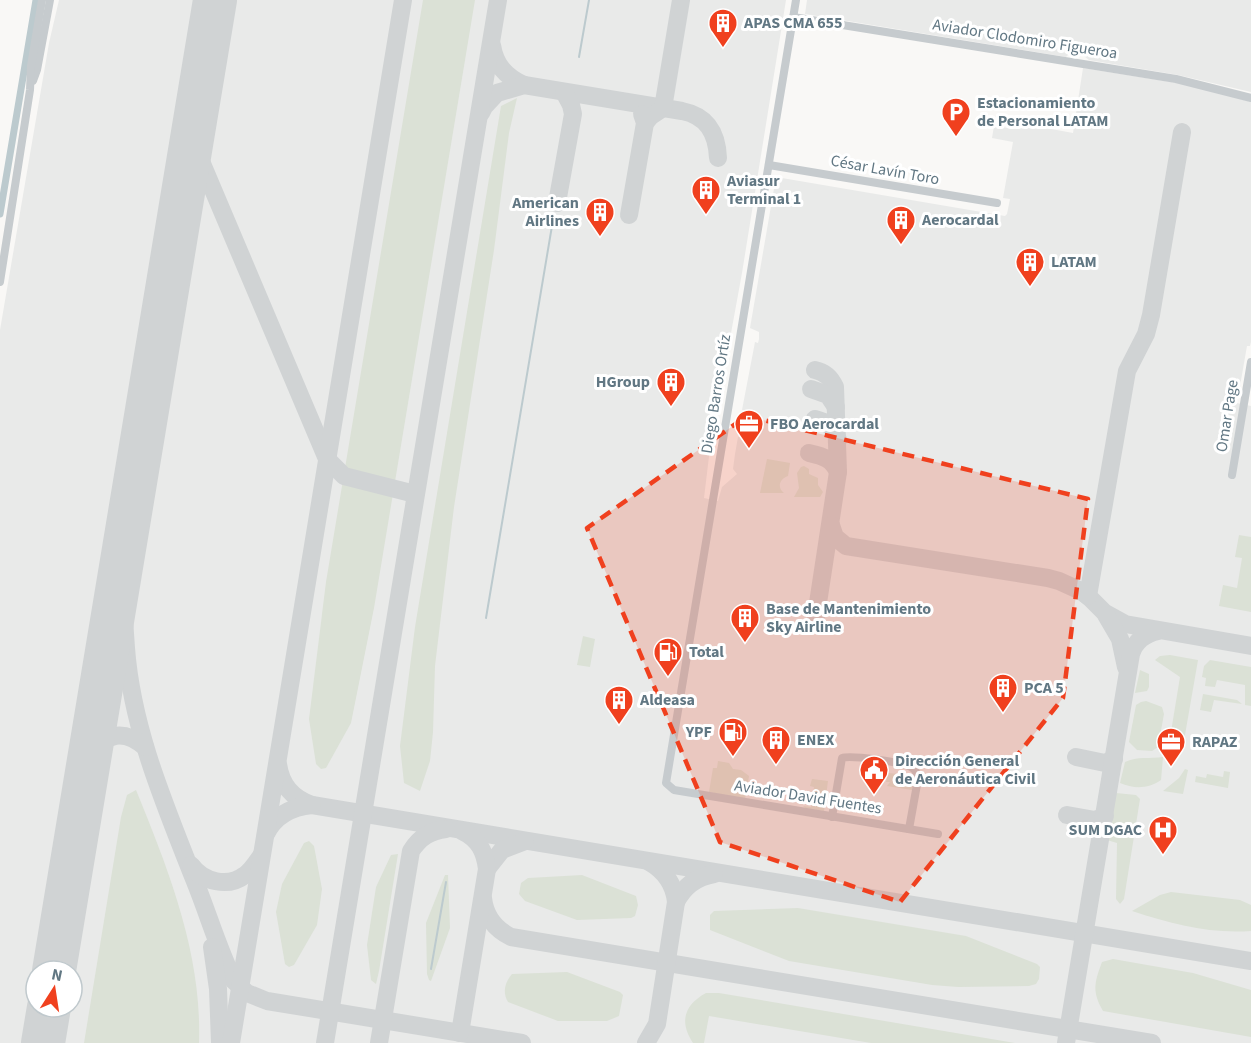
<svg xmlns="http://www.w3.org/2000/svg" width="1251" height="1043" viewBox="0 0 1251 1043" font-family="'Source Sans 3',sans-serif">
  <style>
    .built { fill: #e9eae9; fill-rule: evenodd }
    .green { fill: #dbe1d6 }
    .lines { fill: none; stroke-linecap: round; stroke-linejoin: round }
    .stream { stroke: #bccace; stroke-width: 2 }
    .canal { stroke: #bccace; stroke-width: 7 }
    .taxiway { stroke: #d0d3d4; stroke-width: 18 }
    .runway { stroke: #d0d3d4; stroke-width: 44 }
    .minor { stroke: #c6cbce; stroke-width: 8 }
    .marked { fill: #f0401e; fill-opacity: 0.2; stroke: #f0401e; stroke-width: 4.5; stroke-dasharray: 12 8; stroke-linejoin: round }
    .labels { text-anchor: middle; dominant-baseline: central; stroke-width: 6; stroke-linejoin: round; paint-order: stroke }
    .poi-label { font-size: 16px; font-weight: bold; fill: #617783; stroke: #fff; text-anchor: start }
    .street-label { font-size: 16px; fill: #617783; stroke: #fff }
  </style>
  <rect width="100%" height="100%" fill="#f9f8f6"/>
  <g class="built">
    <path d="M59 0H786L742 273 710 448 704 498 718 501 722 487 737 474 733 469 735 454 738 437H743L746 411 742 410 755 342 758 343 759 339V332L750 328 776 177 1005 216 1007 214 1010 199 1003 198 1013 142 992 138 994 126 1015 129 1017 117 1035 120V126L1073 133 1083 68 1190 85 1251 102V342L1250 346H1247L1237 403 1251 406V1043H0V330L49 43ZM36 971H72V1007H36Z"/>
    <path d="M807 0H1251V92L1178 75 1089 60 1063 40 1057 47 1068 55 1066 57 805 14Z"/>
  </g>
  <g class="green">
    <path d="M423 0H475L374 608 351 723 326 768 321 769 316 764 309 719 326 582Z"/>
    <path d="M517 98 509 133 494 250 454 507 435 666 433 732 430 761 420 791 404 783 400 746 415 627 501 106Z"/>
    <path d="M767 459 790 463 788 476C779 479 777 488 784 493H760Z"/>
    <path d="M804 466 809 469V474L818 478V485L823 492 820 497H794L799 488 797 473 801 467Z"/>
    <path d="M1239 535 1251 537V612L1219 606 1223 585 1237 588 1242 558 1235 557Z"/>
    <path d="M583 636 595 639 590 667 577 665Z"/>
    <path d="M1170 655 1198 660 1182 752 1168 750 1180 677 1155 660 1160 656Z"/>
    <path d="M1210 660 1251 667V706L1245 705V685L1217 680 1215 687 1205 686 1206 678 1202 677 1204 666Z"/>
    <path d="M1140 670 1149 674V687L1147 691 1135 693Z"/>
    <path d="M1203 694 1237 700 1242 704 1214 700 1211 712 1200 710Z"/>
    <path d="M1146 701 1162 707 1164 714 1158 747 1152 751 1137 750 1129 742 1136 705 1141 702Z"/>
    <path d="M1163 757 1161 780C1148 789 1134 789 1120 783L1125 762C1137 756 1150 759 1163 757Z"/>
    <path d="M718 761 729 763 733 769 741 770 749 776 745 799 709 792 713 768H717Z"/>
    <path d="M1185 769 1188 770 1183 794 1163 791 1179 778Z"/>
    <path d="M1224 771 1230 772 1228 788 1195 782 1196 776 1206 778 1207 774 1223 777Z"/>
    <path d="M888 773 898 774 891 782 902 775 915 777 912 790 887 786 890 782H886Z"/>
    <path d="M812 779 828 781 824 811 805 808 803 806 811 807 814 787 810 786Z"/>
    <path d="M136 790C169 871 202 954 199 1043H84L121 817 127 795Z"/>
    <path d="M1116 793 1136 795 1140 799 1124 899 1120 904 1116 899 1117 843 1107 840Z"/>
    <path d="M309 841 314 846 322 889 317 925 294 965 289 967 285 964 276 912 282 884 304 843Z"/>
    <path d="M398 854 379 971 376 984 371 980 367 945 376 887 391 855Z"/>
    <path d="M445 875H448L450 928 431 981 429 980 427 974 426 923Z"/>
    <path d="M582 875 636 896 638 905 635 916 631 918 577 920 525 901 519 894 521 883 528 878Z"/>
    <path d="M1171 892 1240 900 1251 905V931C1209 934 1172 924 1132 911L1160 895Z"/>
    <path d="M798 908 966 936 1037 964 1040 967 1039 979 1036 984 1029 986 958 987 932 985 789 961 710 930V915L714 911Z"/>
    <path d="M1113 959 1193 973 1251 990V1037L1103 1011C1092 992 1094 983 1102 962Z"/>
    <path d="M567 972 620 992 623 995 619 1016 607 1021H558L508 1002C502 992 505 982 512 974Z"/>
    <path d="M706 993H719L1015 1043H871L709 1016 704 1043H693C679 1022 684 1005 706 993Z"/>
  </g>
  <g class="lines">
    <g class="stream">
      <path d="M579 57 589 0"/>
      <path d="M486 618 554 214"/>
      <path d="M431 969 446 882"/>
    </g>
    <path class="canal" d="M0 214 36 0"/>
    <g class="taxiway">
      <path d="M492 45C495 65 506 77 524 85"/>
      <path d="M481 113 484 107 497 93 524 85 682 111C707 116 717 133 718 158"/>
      <path d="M645 123 651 116 663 108 681 0"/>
      <path d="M192 140 327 459 344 476 415 494"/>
      <path d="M557 203 573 114 571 105 564 92"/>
      <path d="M629 215 645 123 642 114"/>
      <path d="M815 370C825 372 831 378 835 387L838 472 816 616"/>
      <path d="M811 389 828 395 836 407"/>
      <path d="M815 419C827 422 835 427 838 440"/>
      <path d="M809 453C822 456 832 458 838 472"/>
      <path d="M129 521C124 563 122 605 126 648 132 729 165 805 194 879 208 913 218 949 234 981L247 993 267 1001 522 1043"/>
      <path d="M831 525 835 537 846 546 1048 578 1059 581 1081 591 1090 598 1105 613 1125 624 1251 646"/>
      <path d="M1088 596 1127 371 1146 334 1151 315 1182 132"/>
      <path d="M1106 615 1120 639 1126 667"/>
      <path d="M90 753C107 733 124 729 145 747"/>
      <path d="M1076 757 1105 763 1114 759"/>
      <path d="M278 764C281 785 292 798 312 805L1251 961"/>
      <path d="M1067 815 1095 820 1105 816"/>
      <path d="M266 834C275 815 292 807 312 805"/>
      <path d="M191 865C203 882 228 888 245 875 252 870 256 863 261 856"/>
      <path d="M487 869 502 850 525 841"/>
      <path d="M483 898C485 916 495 929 511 937L1152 1043"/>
      <path d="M676 902C684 886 696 877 714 874"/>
      <path d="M212 947 218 989 220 1043"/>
      <path d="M460 1033 487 869C485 852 479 839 462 831"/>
      <path d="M231 1043 403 0"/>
      <path d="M325 1043 498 0"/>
      <path d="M379 1043 411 851C420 837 430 831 446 829"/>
      <path d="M646 1043 657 1024 676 902C674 884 665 871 649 862"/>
      <path d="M1066 1043 1131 654C1135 641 1145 634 1158 631"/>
    </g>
    <g class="runway">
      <path d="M54 971 215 0"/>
      <path d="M43 1043 49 1007"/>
    </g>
    <g class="minor">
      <path d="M796 0 666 783 674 790 938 834"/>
      <path d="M793 17 1176 79 1251 98"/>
      <path d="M33 81 37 70 50 0"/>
      <path d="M769 165 997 203"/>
      <path d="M0 282 30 90 31 66 42 0"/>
      <path d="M1232 475 1251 362"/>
      <path d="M832 817 842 758C851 755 902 762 911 767 916 770 917 773 918 779L909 829"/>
    </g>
  </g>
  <path class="marked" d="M747 416 1088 499 1063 698 900 902 720 842 587 528Z"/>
  <defs>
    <g id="building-pin" transform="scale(1.5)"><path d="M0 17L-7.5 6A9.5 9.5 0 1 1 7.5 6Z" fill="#f0401e" stroke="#fff"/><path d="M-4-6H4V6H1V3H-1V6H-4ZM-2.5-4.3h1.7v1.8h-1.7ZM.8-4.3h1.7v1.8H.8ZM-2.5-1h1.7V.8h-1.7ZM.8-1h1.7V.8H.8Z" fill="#fff"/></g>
    <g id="parking-pin" transform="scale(1.5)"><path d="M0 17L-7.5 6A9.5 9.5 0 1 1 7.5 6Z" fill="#f0401e" stroke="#fff"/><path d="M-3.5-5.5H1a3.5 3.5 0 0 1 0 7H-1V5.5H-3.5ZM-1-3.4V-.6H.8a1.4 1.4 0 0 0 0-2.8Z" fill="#fff"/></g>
    <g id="office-pin" transform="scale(1.5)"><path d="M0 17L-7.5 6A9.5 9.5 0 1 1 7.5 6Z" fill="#f0401e" stroke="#fff"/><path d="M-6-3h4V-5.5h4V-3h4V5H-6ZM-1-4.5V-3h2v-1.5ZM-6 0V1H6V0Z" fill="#fff"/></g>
    <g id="fuel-pin" transform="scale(1.5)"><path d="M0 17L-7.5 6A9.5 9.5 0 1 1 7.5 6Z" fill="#f0401e" stroke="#fff"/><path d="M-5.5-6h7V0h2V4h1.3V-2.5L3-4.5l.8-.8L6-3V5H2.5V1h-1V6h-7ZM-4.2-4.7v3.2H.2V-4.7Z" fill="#fff"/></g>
    <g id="civic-pin" transform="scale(1.5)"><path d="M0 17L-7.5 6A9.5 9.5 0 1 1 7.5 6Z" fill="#f0401e" stroke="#fff"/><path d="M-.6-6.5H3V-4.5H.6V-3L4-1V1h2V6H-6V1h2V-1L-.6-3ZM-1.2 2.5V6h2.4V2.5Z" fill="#fff"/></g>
    <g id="hospital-pin" transform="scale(1.5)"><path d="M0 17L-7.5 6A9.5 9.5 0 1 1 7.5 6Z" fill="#f0401e" stroke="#fff"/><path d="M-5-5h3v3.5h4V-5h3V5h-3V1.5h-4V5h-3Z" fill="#fff"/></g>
  </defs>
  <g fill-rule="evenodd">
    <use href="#building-pin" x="723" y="23"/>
    <use href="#parking-pin" x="956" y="112"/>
    <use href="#building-pin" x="706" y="190"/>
    <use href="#building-pin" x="600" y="212"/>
    <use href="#building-pin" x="901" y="220"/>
    <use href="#building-pin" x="1030" y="262"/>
    <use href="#building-pin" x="671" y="382"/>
    <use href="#office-pin" x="749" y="424"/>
    <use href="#building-pin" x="745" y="618"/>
    <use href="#fuel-pin" x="668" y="652"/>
    <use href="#building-pin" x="1003" y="688"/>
    <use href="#building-pin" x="619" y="700"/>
    <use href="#fuel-pin" x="733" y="732"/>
    <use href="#building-pin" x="776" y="740"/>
    <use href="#office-pin" x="1171" y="742"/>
    <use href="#civic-pin" x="874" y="770"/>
    <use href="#hospital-pin" x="1163" y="830"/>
  </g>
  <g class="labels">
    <g class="poi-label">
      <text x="744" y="23">APAS CMA 655</text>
      <text x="977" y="103">Estacionamiento<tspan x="977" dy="18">de Personal LATAM</tspan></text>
      <text x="727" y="181">Aviasur<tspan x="727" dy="18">Terminal 1</tspan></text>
      <text x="579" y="203" text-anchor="end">American<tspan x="579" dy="18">Airlines</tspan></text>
      <text x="922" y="220">Aerocardal</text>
      <text x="1051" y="262">LATAM</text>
      <text x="650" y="382" text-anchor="end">HGroup</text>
      <text x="770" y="424">FBO Aerocardal</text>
      <text x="766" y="609">Base de Mantenimiento<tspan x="766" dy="18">Sky Airline</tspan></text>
      <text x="689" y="652">Total</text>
      <text x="1024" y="688">PCA 5</text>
      <text x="640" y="700">Aldeasa</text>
      <text x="712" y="732" text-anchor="end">YPF</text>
      <text x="797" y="740">ENEX</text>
      <text x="1192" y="742">RAPAZ</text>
      <text x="895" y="761">Dirección General<tspan x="895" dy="18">de Aeronáutica Civil</tspan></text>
      <text x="1142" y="830" text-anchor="end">SUM DGAC</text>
    </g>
    <g class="street-label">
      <text transform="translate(1025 39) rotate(9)">Aviador Clodomiro Figueroa</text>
      <text transform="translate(885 170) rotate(10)">César Lavín Toro</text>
      <text transform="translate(716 394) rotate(-81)">Diego Barros Ortíz</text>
      <text transform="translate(1227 416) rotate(-81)">Omar Page</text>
      <text transform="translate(808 797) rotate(9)">Aviador David Fuentes</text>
    </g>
  </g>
  <g transform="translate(54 989) rotate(12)"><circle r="28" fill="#ffffff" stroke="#c0c9cd" stroke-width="1.5"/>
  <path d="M0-4.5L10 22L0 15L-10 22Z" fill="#f0401e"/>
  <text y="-9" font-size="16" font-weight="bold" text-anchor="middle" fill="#617783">N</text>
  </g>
</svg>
